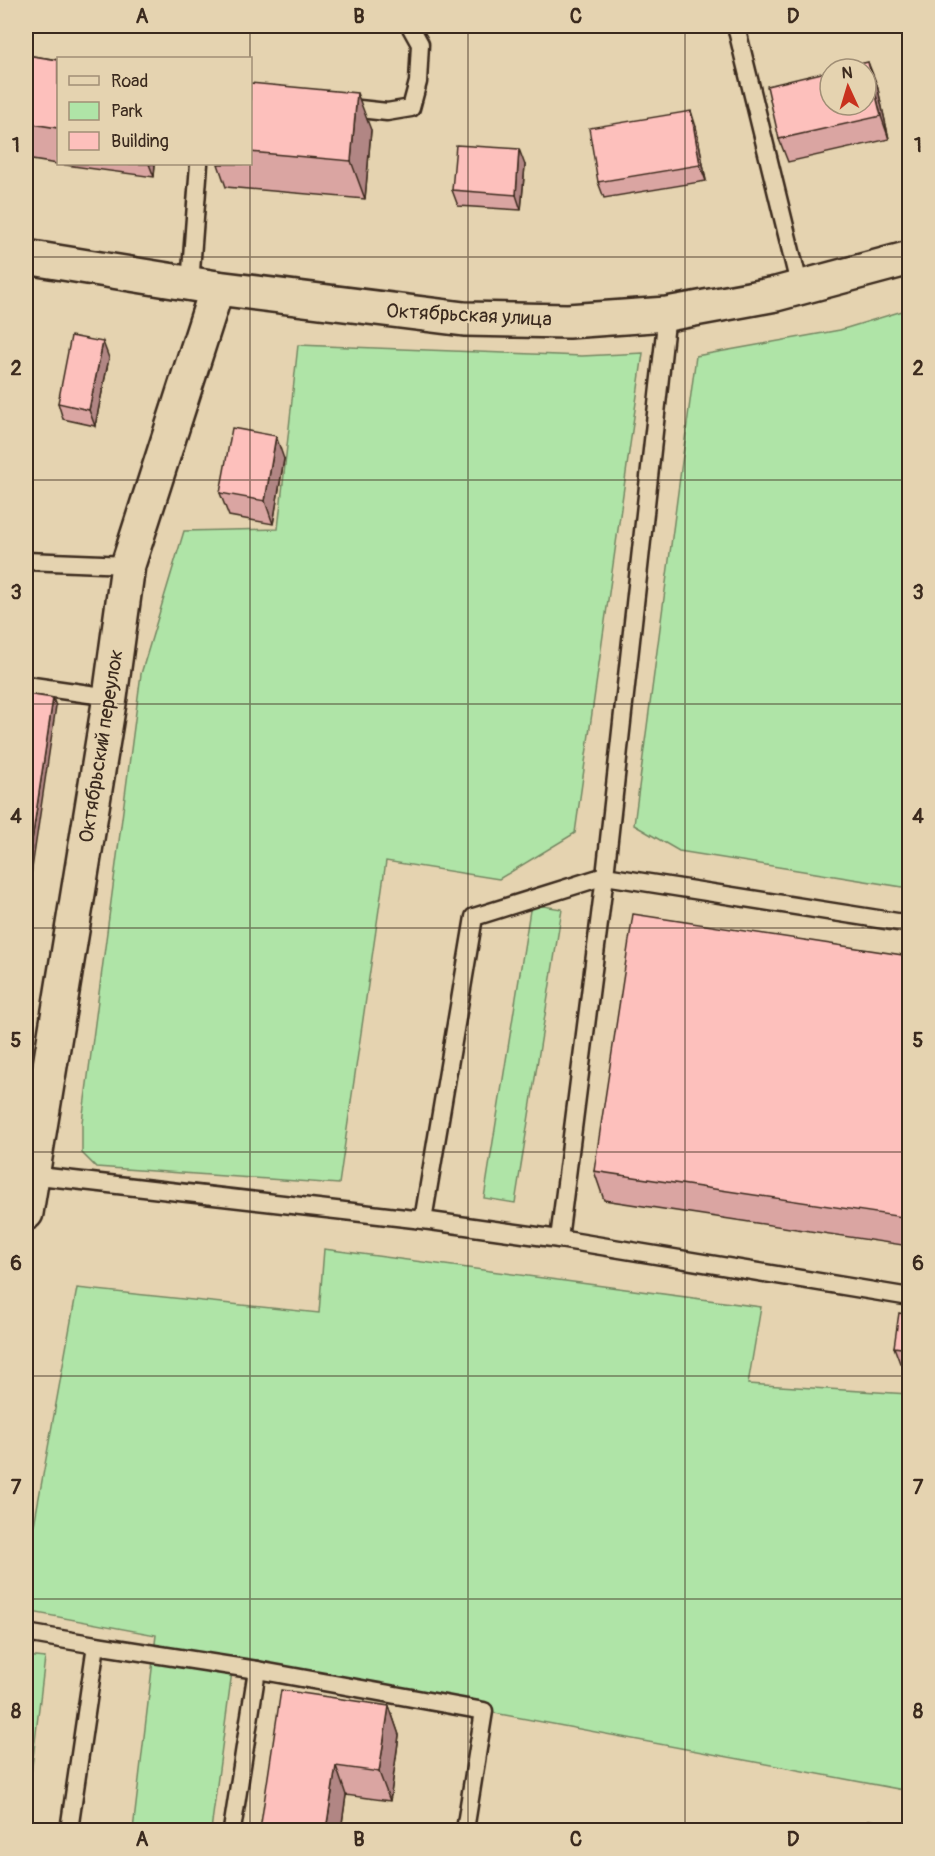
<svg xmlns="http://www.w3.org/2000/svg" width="935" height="1856" viewBox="0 0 935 1856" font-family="Pangolin,sans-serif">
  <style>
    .green { fill: #afe4a7; stroke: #758762; stroke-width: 1.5 }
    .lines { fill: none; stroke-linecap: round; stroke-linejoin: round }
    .lane-casing { stroke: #3b2a1e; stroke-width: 21 }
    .street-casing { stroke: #3b2a1e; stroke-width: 38 }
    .secondary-casing { stroke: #3b2a1e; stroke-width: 38 }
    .lane { stroke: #e5d3b0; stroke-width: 16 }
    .street { stroke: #e5d3b0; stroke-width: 33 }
    .secondary { stroke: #e5d3b0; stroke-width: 33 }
    .wall { fill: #daa5a2; stroke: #3b2a1e; stroke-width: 1.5 }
    .shaded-wall { fill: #b18684; stroke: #3b2a1e; stroke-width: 1.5 }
    .building { fill: #fdc0bc; stroke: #3b2a1e; stroke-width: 1.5 }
    .grid { fill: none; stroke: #3b2a1e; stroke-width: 1.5; stroke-opacity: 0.55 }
    .labels { text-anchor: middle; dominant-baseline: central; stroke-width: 5; stroke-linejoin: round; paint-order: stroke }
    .street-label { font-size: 20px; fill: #3b2a1e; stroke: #e5d3b0 }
    .neatline { fill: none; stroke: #3b2a1e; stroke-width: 2 }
    .grid-label { font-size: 20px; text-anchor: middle; font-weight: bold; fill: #3b2a1e }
  </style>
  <rect width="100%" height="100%" fill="#e5d3b0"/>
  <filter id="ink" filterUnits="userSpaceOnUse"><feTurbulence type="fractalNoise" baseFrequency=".0167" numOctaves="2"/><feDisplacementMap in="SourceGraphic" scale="12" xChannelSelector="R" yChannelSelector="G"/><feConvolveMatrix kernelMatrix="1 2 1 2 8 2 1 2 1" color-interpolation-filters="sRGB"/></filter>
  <g filter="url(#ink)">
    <g class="green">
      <path d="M909 309V888L679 851 634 825 696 356 840 330Z"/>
      <path d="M298 345 582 356 643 353 575 833 499 879 386 861 339 1184 96 1167 82 1153V1122L141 674 184 531 278 529Z"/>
      <path d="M531 904 562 909 515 1203 484 1198Z"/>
      <path d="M324 1249 761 1307 748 1384 909 1394V1791L233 1664 211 1830H133L156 1635 26 1611V1569L77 1288 319 1313Z"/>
      <path d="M26 1656 45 1658 26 1816Z"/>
    </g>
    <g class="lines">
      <g class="lane-casing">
        <g id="lane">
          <path d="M736 26 800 288"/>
          <path d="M341 107 387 112 411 108 418 82 420 44 410 26"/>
          <path d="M190 284 199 164"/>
          <path d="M26 561 128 565"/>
          <path d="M26 685 110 697"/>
          <path d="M30 1175 423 1220 559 1239 605 876 667 314"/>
          <path d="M423 1220 474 917 605 876 910 924"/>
          <path d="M559 1239 910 1297"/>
          <path d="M26 1633 96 1645 69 1830"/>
          <path d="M96 1645 257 1670 232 1830"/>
          <path d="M257 1670 484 1711 465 1830"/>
        </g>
      </g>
      <g class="street-casing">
        <path id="street" d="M217 288 464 319 568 321 667 314 776 294 910 258"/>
      </g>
      <g class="secondary-casing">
        <path id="secondary" d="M26 257 217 288 128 565 110 697 26 1213"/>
      </g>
      <use href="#lane" class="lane"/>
      <use href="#street" class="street"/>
      <use href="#secondary" class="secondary"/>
    </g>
    <g class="wall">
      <path d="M875 26H886L876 28Z"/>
      <path d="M26 55 58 60V164L26 159Z"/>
      <path d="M250 83 371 130 365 199 226 187 218 164H250Z"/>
      <path d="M877 85 889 139 788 162 779 139Z"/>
      <path d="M696 127 706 181 604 198 598 182Z"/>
      <path d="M58 164H155L154 177Z"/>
      <path d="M525 165 521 210 458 206 452 190Z"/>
      <path d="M109 358 95 426 63 419 58 403Z"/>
      <path d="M284 459 273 524 229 516 220 493Z"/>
      <path d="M909 956V1246L604 1200 594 1171Z"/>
      <path d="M909 1315V1365L900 1363 894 1347Z"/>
      <path d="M389 1706 399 1735 390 1801 346 1795 341 1830H260Z"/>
    </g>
    <g class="shaded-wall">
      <path d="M868 62 877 85 889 139 881 116Z"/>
      <path d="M357 93 371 130 365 199 351 161Z"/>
      <path d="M691 111 696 127 706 181 700 165Z"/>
      <path d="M519 149 525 165 521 210 516 195Z"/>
      <path d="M149 164H155L154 177Z"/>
      <path d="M103 342 109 358 95 426 89 410Z"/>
      <path d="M276 436 284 459 273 524 265 501Z"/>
      <path d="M53 698 56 706 26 909V881Z"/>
      <path d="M389 1706 399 1735 390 1801 379 1772Z"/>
      <path d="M336 1766 346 1795 341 1830H326Z"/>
    </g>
    <g class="building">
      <path d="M26 55 58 60V128L26 123Z"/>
      <path d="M868 62 881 116 779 139 767 86 830 71V105H866V69H839Z"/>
      <path d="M250 83 357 93 351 161 250 152Z"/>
      <path d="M691 111 700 165 598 182 589 128Z"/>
      <path d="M456 145 519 149 516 195 452 190Z"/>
      <path d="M71 336 103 342 89 410 58 403Z"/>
      <path d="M232 428 276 436 265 501 220 493Z"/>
      <path d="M26 694 53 698 26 881Z"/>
      <path d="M633 914 909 956V1218L594 1171Z"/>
      <path d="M899 1313 909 1315V1349L894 1347Z"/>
      <path d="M281 1690 389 1706 379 1772 336 1766 326 1830H260Z"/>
      <path d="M868 1820 909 1826V1830H866Z"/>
    </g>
  </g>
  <path class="grid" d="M250 26V58M468 26V1830M685 26V1830M250 164V1830M26 257H910M26 480H910M26 704H910M26 928H910M26 1152H910M26 1376H910M26 1599H910"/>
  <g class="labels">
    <g class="street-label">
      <text transform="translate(469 315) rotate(3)">Октябрьская улица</text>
      <text transform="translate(101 746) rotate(-81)">Октябрьский переулок</text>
    </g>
  </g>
  <rect width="935" height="1856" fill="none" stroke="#e5d3b0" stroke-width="66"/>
  <rect x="57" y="57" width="195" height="108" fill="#e5d3b0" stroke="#a18f76" stroke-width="1.5"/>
  <rect x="69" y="76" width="30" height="9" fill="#e5d3b0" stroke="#a18f76" stroke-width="1.5"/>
  <text x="111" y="87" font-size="18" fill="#3b2a1e">Road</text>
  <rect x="69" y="102" width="30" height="18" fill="#afe4a7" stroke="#a18f76" stroke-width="1.5"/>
  <text x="111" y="117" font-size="18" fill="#3b2a1e">Park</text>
  <rect x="69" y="132" width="30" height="18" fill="#fdc0bc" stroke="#a18f76" stroke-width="1.5"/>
  <text x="111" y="147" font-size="18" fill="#3b2a1e">Building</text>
  <g transform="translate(848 87) rotate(356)"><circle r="28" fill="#e5d3b0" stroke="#a18f76" stroke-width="1.5"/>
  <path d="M0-4.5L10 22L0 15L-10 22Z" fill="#c8321e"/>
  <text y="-9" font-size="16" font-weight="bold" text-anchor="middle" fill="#3b2a1e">N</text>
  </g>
  <rect x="33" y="33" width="869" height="1790" class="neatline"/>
  <g class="grid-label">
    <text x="142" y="23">A</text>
    <text x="359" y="23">B</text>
    <text x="576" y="23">C</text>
    <text x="793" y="23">D</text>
    <text x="16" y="152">1</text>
    <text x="918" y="152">1</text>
    <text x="16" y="375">2</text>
    <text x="918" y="375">2</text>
    <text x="16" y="599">3</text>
    <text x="918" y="599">3</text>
    <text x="16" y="823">4</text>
    <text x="918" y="823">4</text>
    <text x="16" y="1047">5</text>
    <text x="918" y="1047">5</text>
    <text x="16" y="1270">6</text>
    <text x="918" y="1270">6</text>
    <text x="16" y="1494">7</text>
    <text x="918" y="1494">7</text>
    <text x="16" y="1718">8</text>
    <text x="918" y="1718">8</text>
    <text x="142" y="1846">A</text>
    <text x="359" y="1846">B</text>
    <text x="576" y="1846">C</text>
    <text x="793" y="1846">D</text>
  </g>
</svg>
